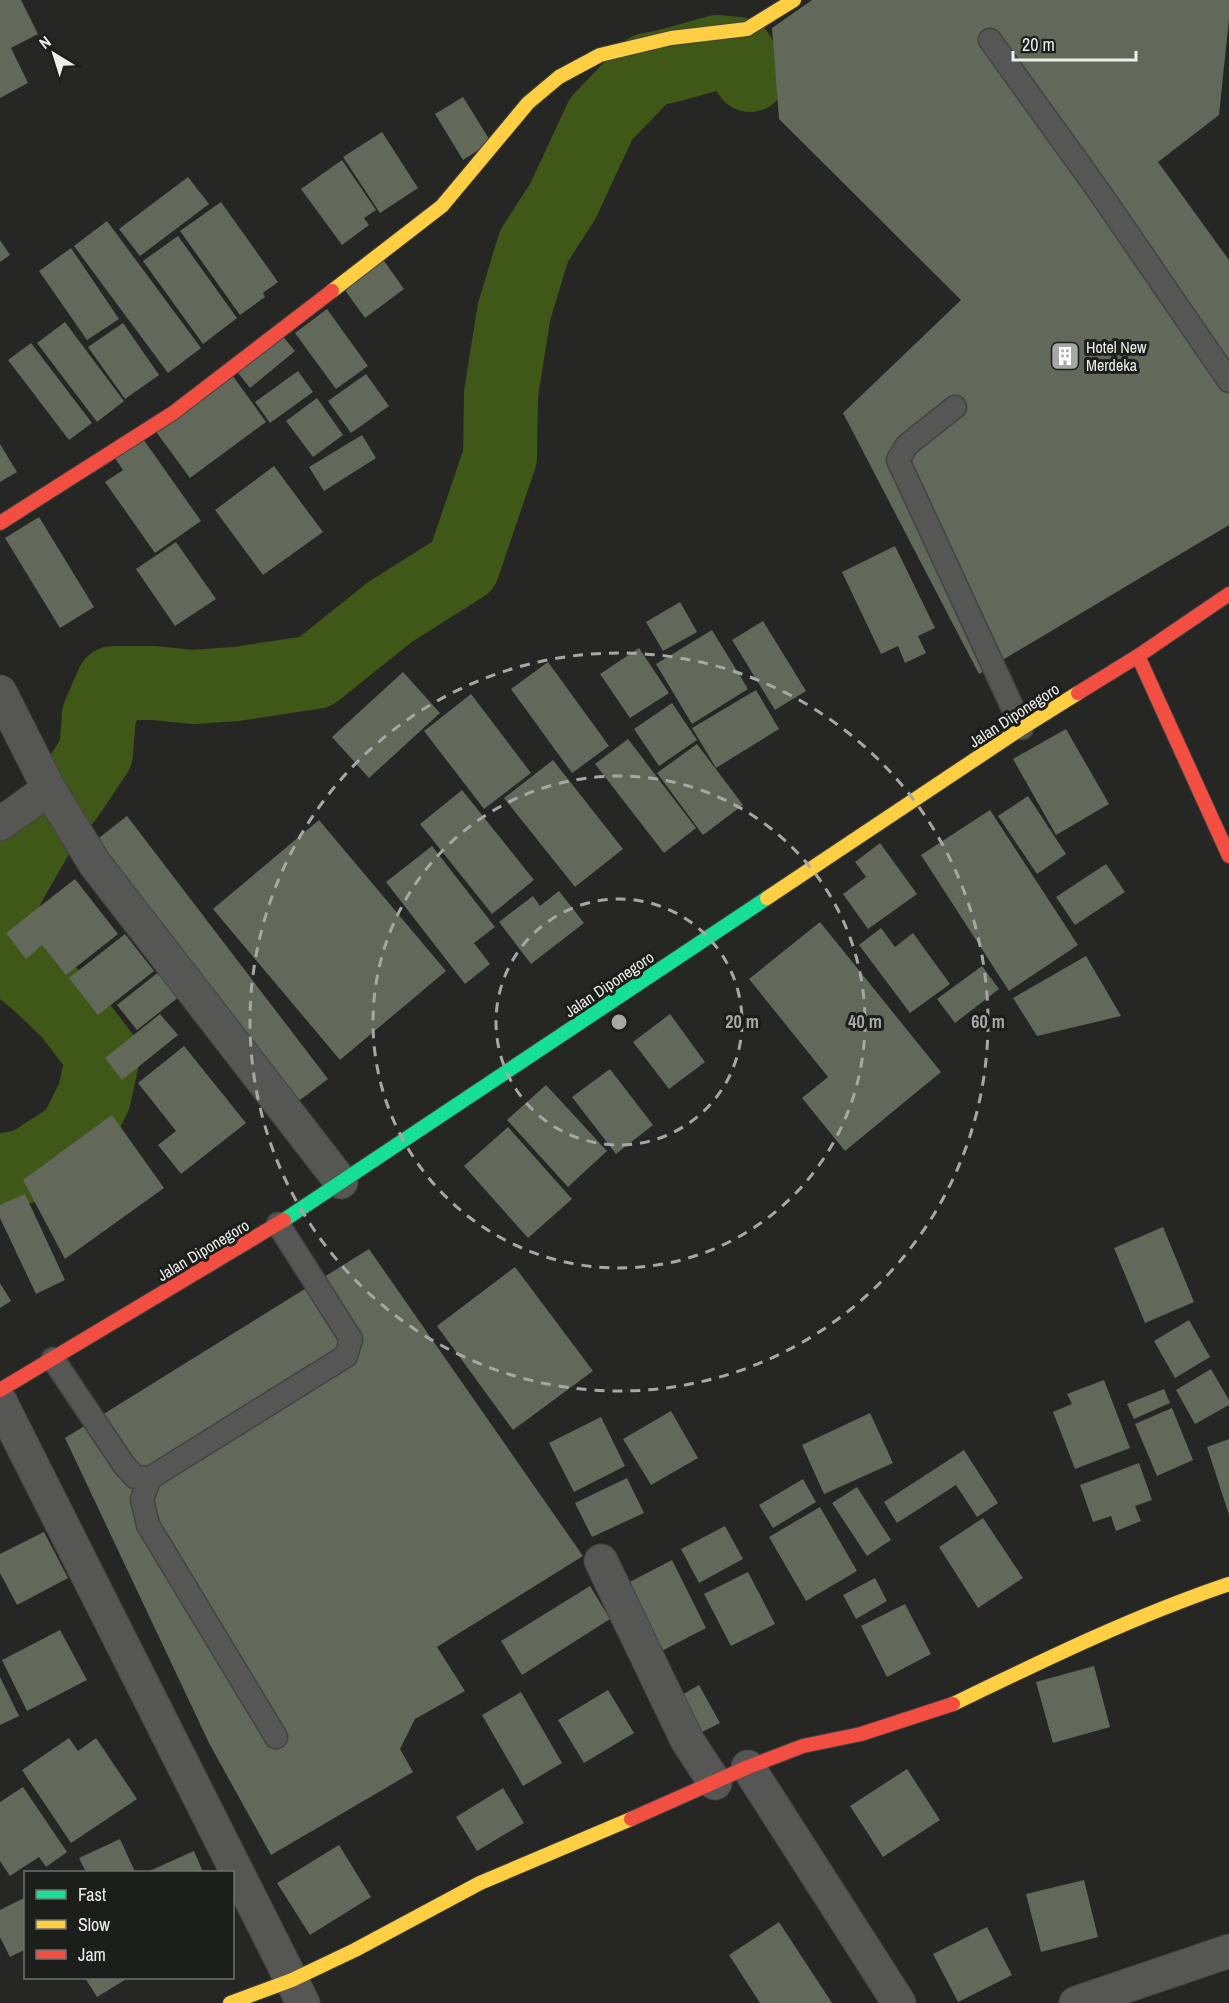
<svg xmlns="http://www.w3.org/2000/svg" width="1229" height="2003" viewBox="0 0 1229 2003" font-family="'Archivo Narrow',sans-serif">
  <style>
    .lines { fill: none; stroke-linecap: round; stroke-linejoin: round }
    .river { stroke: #3f5817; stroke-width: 74 }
    .building { fill: #62685a }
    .lane-casing { stroke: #434342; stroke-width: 25 }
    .street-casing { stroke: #434342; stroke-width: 35 }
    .fast-casing { stroke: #434342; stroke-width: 16 }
    .slow-casing { stroke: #434342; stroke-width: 16 }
    .jam-casing { stroke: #434342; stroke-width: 16 }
    .lane { stroke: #565655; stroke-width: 22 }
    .street { stroke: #565655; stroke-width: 33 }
    .fast { stroke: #16e098; stroke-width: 14 }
    .slow { stroke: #ffcf43; stroke-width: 14 }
    .jam { stroke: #f24e42; stroke-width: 14 }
    .ring { fill: none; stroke: #a7a7a5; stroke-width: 3; stroke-dasharray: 10 8 }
    .labels { text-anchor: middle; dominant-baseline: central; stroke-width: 6; stroke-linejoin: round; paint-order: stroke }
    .poi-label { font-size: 16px; fill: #ecedea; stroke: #1c1e1b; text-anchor: start }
    .street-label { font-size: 16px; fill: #ecedea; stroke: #1c1e1b }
    .centre { fill: #a7a7a5; stroke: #1c1e1b; stroke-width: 3 }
    .ring-label { font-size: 18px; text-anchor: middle; font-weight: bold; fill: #a7a7a5; stroke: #1c1e1b; stroke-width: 6; stroke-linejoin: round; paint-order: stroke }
  </style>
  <rect width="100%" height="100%" fill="#262625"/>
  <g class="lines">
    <g class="river">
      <path d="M66 798 96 753 99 715 113 683H154L193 687 236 684 315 672 390 612 463 566 500 457 501 394 514 312 534 246 563 201 601 119 648 70 668 66 718 52 738 54 750 75"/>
      <path d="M0 932 4 893 43 825"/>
      <path d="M0 947 24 971 41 985 69 1012 103 1056 94 1097 74 1136 27 1166 0 1171"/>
    </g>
  </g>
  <g class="building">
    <path d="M0 0H21L38 34 11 48 28 83 0 98Z"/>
    <path d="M812 0H1229V19L1219 115 1158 162 1229 260V525L979 674 843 413 961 300 779 119 772 28Z"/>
    <path d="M463 97 491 142 463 160 435 114Z"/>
    <path d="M382 132 418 188 380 213 343 157Z"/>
    <path d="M342 160 376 210 364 218 369 225 342 245 301 189Z"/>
    <path d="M188 177 209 204 140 256 119 229Z"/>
    <path d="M221 202 278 282 263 293 265 297 240 315 180 231Z"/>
    <path d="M107 221 201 348 168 373 74 246Z"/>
    <path d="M178 236 237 318 203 344 143 261Z"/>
    <path d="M0 240 10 255 0 262Z"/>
    <path d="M71 248 119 319 87 340 39 271Z"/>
    <path d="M382 258 404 289 365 318 342 286Z"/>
    <path d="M327 309 368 366 336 389 295 333Z"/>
    <path d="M65 322 124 401 97 422 37 343Z"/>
    <path d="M123 323 159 375 125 399 88 347Z"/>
    <path d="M280 333 295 351 250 388 234 368Z"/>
    <path d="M31 343 92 423 69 440 8 360Z"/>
    <path d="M298 371 313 392 270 423 255 402Z"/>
    <path d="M230 372 266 422 190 478 154 429Z"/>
    <path d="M366 374 389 406 351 433 328 401Z"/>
    <path d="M317 398 343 435 313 457 286 421Z"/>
    <path d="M362 435 376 458 324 491 309 467Z"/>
    <path d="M141 436 201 521 155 553 105 482 123 470 113 455Z"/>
    <path d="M0 444 17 472 0 482Z"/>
    <path d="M274 466 323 532 263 575 215 510Z"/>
    <path d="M39 517 94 607 60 628 5 538Z"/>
    <path d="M176 542 216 599 175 626 136 569Z"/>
    <path d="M895 546 935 628 918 636 926 653 905 663 898 646 881 654 842 572Z"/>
    <path d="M680 602 697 632 663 651 646 622Z"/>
    <path d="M763 621 806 691 775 710 732 640Z"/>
    <path d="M712 630 748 689 692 724 656 664Z"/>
    <path d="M639 648 669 693 630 718 600 674Z"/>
    <path d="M548 662 609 746 572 773 511 689Z"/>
    <path d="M403 672 440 713 369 778 332 737Z"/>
    <path d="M756 690 779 729 716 768 692 728Z"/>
    <path d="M471 694 531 773 484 809 424 731Z"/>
    <path d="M672 703 697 740 659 766 634 729Z"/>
    <path d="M1066 729 1109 804 1056 835 1013 759Z"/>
    <path d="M628 739 696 828 664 853 595 764Z"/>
    <path d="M697 744 743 805 703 835 657 773Z"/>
    <path d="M553 760 623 849 575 887 504 798Z"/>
    <path d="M462 790 534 880 492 914 420 824Z"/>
    <path d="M1028 796 1066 854 1037 874 998 816Z"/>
    <path d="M990 810 1078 945 1009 991 921 855Z"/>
    <path d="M127 816 328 1079 296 1103 95 841Z"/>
    <path d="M319 820 446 971 340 1060 213 909Z"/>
    <path d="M880 843 917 894 868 929 843 894 866 877 855 862Z"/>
    <path d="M432 846 495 927 474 943 490 964 465 984 386 882Z"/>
    <path d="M1106 864 1125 892 1075 925 1056 897Z"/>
    <path d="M75 879 118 934 66 975 42 945 26 959 6 933Z"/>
    <path d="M559 891 584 923 531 964 499 922 533 896 540 906Z"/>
    <path d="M820 922 941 1072 845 1151 802 1098 828 1077 749 979Z"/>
    <path d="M881 928 895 947 913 933 950 984 910 1013 859 945Z"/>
    <path d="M125 934 154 971 98 1015 69 978Z"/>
    <path d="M1086 956 1121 1016 1037 1036 1013 998Z"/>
    <path d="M982 966 999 989 955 1023 937 999Z"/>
    <path d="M160 971 180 996 137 1030 117 1005Z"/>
    <path d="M160 1014 178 1035 122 1080 105 1058Z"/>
    <path d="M670 1014 705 1062 669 1089 633 1042Z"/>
    <path d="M184 1046 246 1123 181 1174 158 1145 176 1131 138 1083Z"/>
    <path d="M610 1069 653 1125 616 1154 572 1097Z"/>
    <path d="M546 1085 607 1151 568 1187 507 1120Z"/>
    <path d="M112 1115 164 1188 65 1259 23 1180Z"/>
    <path d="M508 1127 572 1199 528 1238 464 1166Z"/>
    <path d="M25 1194 65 1280 36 1294 0 1218V1205Z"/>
    <path d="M1163 1227 1194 1302 1145 1323 1114 1248Z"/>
    <path d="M369 1249 583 1556 437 1647 465 1691 415 1719 400 1749 413 1772 271 1855 210 1745 65 1438Z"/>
    <path d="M515 1267 593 1371 513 1430 437 1326Z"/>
    <path d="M0 1283 11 1301 0 1308Z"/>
    <path d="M1189 1320 1210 1357 1175 1378 1154 1341Z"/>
    <path d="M1211 1369 1229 1400V1405L1195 1424 1176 1390Z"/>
    <path d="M1104 1380 1130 1448 1075 1469 1053 1412 1072 1404 1067 1394Z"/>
    <path d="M1164 1389 1170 1403 1134 1419 1127 1404Z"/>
    <path d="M1172 1408 1193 1460 1157 1476 1135 1424Z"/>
    <path d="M671 1411 698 1458 651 1485 623 1439Z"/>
    <path d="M870 1413 893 1463 824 1494 802 1445Z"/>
    <path d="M601 1417 625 1466 574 1492 549 1443Z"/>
    <path d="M1229 1439V1515L1207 1447Z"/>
    <path d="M964 1450 998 1503 977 1517 956 1485 897 1523 884 1502Z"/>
    <path d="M1139 1463 1152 1500 1135 1506 1141 1521 1116 1531 1111 1516 1093 1522 1080 1485Z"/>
    <path d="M627 1478 644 1513 592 1537 575 1503Z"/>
    <path d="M803 1479 816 1502 773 1528 759 1505Z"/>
    <path d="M857 1487 891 1540 867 1556 832 1503Z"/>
    <path d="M820 1507 857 1571 806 1601 769 1537Z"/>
    <path d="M983 1518 1023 1578 978 1608 939 1547Z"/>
    <path d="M725 1526 743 1559 699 1583 681 1549Z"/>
    <path d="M44 1532 68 1578 17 1605 0 1573V1554Z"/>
    <path d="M672 1560 706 1628 652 1656 618 1588Z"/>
    <path d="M748 1572 775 1624 731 1646 704 1594Z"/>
    <path d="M875 1578 887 1601 856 1619 843 1595Z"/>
    <path d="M590 1586 610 1619 522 1675 501 1641Z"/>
    <path d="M905 1604 931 1654 887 1677 861 1626Z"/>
    <path d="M60 1630 87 1680 27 1711 2 1660Z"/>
    <path d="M1094 1666 1110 1727 1053 1743 1036 1682Z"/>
    <path d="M0 1677 19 1716 0 1725Z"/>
    <path d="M699 1685 720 1723 702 1732 682 1695Z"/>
    <path d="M608 1690 634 1733 584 1763 558 1720Z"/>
    <path d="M521 1692 562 1763 523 1786 482 1715Z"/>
    <path d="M69 1738 78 1751 96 1738 137 1799 71 1843 22 1770Z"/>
    <path d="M907 1769 940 1820 883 1857 850 1806Z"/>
    <path d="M23 1787 67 1852 46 1867 39 1857 10 1876 0 1861V1802Z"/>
    <path d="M503 1788 524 1823 477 1851 456 1817Z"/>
    <path d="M120 1839 135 1872H86L79 1858Z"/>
    <path d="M339 1845 371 1897 310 1935 277 1883Z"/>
    <path d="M194 1851 203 1872H147Z"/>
    <path d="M1084 1880 1098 1937 1041 1952 1026 1894Z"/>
    <path d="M26 1897V1949L10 1957 0 1937V1910Z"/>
    <path d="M779 1922 832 2003H760L729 1955Z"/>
    <path d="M987 1927 1012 1975 958 2002 933 1954Z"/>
    <path d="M85 1978H128L97 1997Z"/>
  </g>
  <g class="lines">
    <g class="lane-casing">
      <g id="lane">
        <path d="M990 40 1098 190 1229 381"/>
        <path d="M955 407 907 445 898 460 1022 728"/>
        <path d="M53 1359 124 1465 135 1477 150 1478 346 1356 351 1339 278 1224"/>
        <path d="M150 1478 142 1499 148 1525 276 1737"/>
      </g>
    </g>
    <g class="street-casing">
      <g id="street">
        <path d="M0 692 49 789 95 864 341 1182"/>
        <path d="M0 824 49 789"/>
        <path d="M0 1401 303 2003"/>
        <path d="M601 1561 687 1740 715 1783"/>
        <path d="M748 1767 899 2003"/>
        <path d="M1076 2003 1229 1951"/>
      </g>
    </g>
    <g class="fast-casing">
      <path id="fast" d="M284 1220 767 898"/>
    </g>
    <g class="slow-casing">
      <g id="slow">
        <path d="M332 291 442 206 528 103 559 77 600 55 671 38 747 29 794 0"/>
        <path d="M767 898 1022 728 1078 693"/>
        <path d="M953 1704C1044 1660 1134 1616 1229 1584"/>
        <path d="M230 2003 292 1980 355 1950 480 1883 631 1819"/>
      </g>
    </g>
    <g class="jam-casing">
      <g id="jam">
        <path d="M0 523 173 413 332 291"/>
        <path d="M1138 656 1229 856"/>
        <path d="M1078 693 1138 656 1229 594"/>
        <path d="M0 1390 284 1220"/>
        <path d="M631 1819 748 1767 803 1746 861 1734 953 1704"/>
      </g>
    </g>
    <use href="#lane" class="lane"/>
    <use href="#street" class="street"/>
    <use href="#fast" class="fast"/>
    <use href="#slow" class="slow"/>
    <use href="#jam" class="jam"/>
  </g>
  <g class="ring">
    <circle cx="619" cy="1022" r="123"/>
    <circle cx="619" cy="1022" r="246"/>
    <circle cx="619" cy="1022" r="369"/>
  </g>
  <defs>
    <g id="building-square" transform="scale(1.5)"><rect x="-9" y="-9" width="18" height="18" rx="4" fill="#a7a7a5" stroke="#1c1e1b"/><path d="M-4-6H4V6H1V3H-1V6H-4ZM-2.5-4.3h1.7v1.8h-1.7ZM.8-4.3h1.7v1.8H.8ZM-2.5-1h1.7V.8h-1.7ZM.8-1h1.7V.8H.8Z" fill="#fff"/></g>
  </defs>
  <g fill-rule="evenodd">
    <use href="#building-square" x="1065" y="356"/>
  </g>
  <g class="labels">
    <g class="poi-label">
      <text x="1086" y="347">Hotel New<tspan x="1086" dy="18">Merdeka</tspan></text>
    </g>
    <g class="street-label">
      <text transform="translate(1014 715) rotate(-33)">Jalan Diponegoro</text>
      <text transform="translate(609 984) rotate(-34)">Jalan Diponegoro</text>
      <text transform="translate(203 1250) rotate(-31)">Jalan Diponegoro</text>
    </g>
  </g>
  <circle cx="619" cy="1022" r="9" class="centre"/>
  <g class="ring-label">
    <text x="742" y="1028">20 m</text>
    <text x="865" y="1028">40 m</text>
    <text x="988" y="1028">60 m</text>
  </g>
  <rect x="24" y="1871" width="210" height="108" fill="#1c1e1b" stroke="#6f716e" stroke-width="1.5"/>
  <rect x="36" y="1890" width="30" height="9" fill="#16e098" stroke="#6f716e" stroke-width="1.5"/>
  <text x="78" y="1901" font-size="18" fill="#ecedea">Fast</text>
  <rect x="36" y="1920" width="30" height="9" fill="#ffcf43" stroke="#6f716e" stroke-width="1.5"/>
  <text x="78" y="1931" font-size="18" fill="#ecedea">Slow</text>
  <rect x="36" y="1950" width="30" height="9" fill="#f24e42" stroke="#6f716e" stroke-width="1.5"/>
  <text x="78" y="1961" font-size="18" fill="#ecedea">Jam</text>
  <g transform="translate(54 54) rotate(322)" stroke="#1c1e1b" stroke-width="4.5" paint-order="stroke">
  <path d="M0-4.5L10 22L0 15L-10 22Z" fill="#ecedea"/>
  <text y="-9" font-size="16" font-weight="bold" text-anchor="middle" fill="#ecedea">N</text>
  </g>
  <path d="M1013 51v9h123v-9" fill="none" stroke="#ecedea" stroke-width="3"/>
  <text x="1022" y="51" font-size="18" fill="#ecedea" stroke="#1c1e1b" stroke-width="4.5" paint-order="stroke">20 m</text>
</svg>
